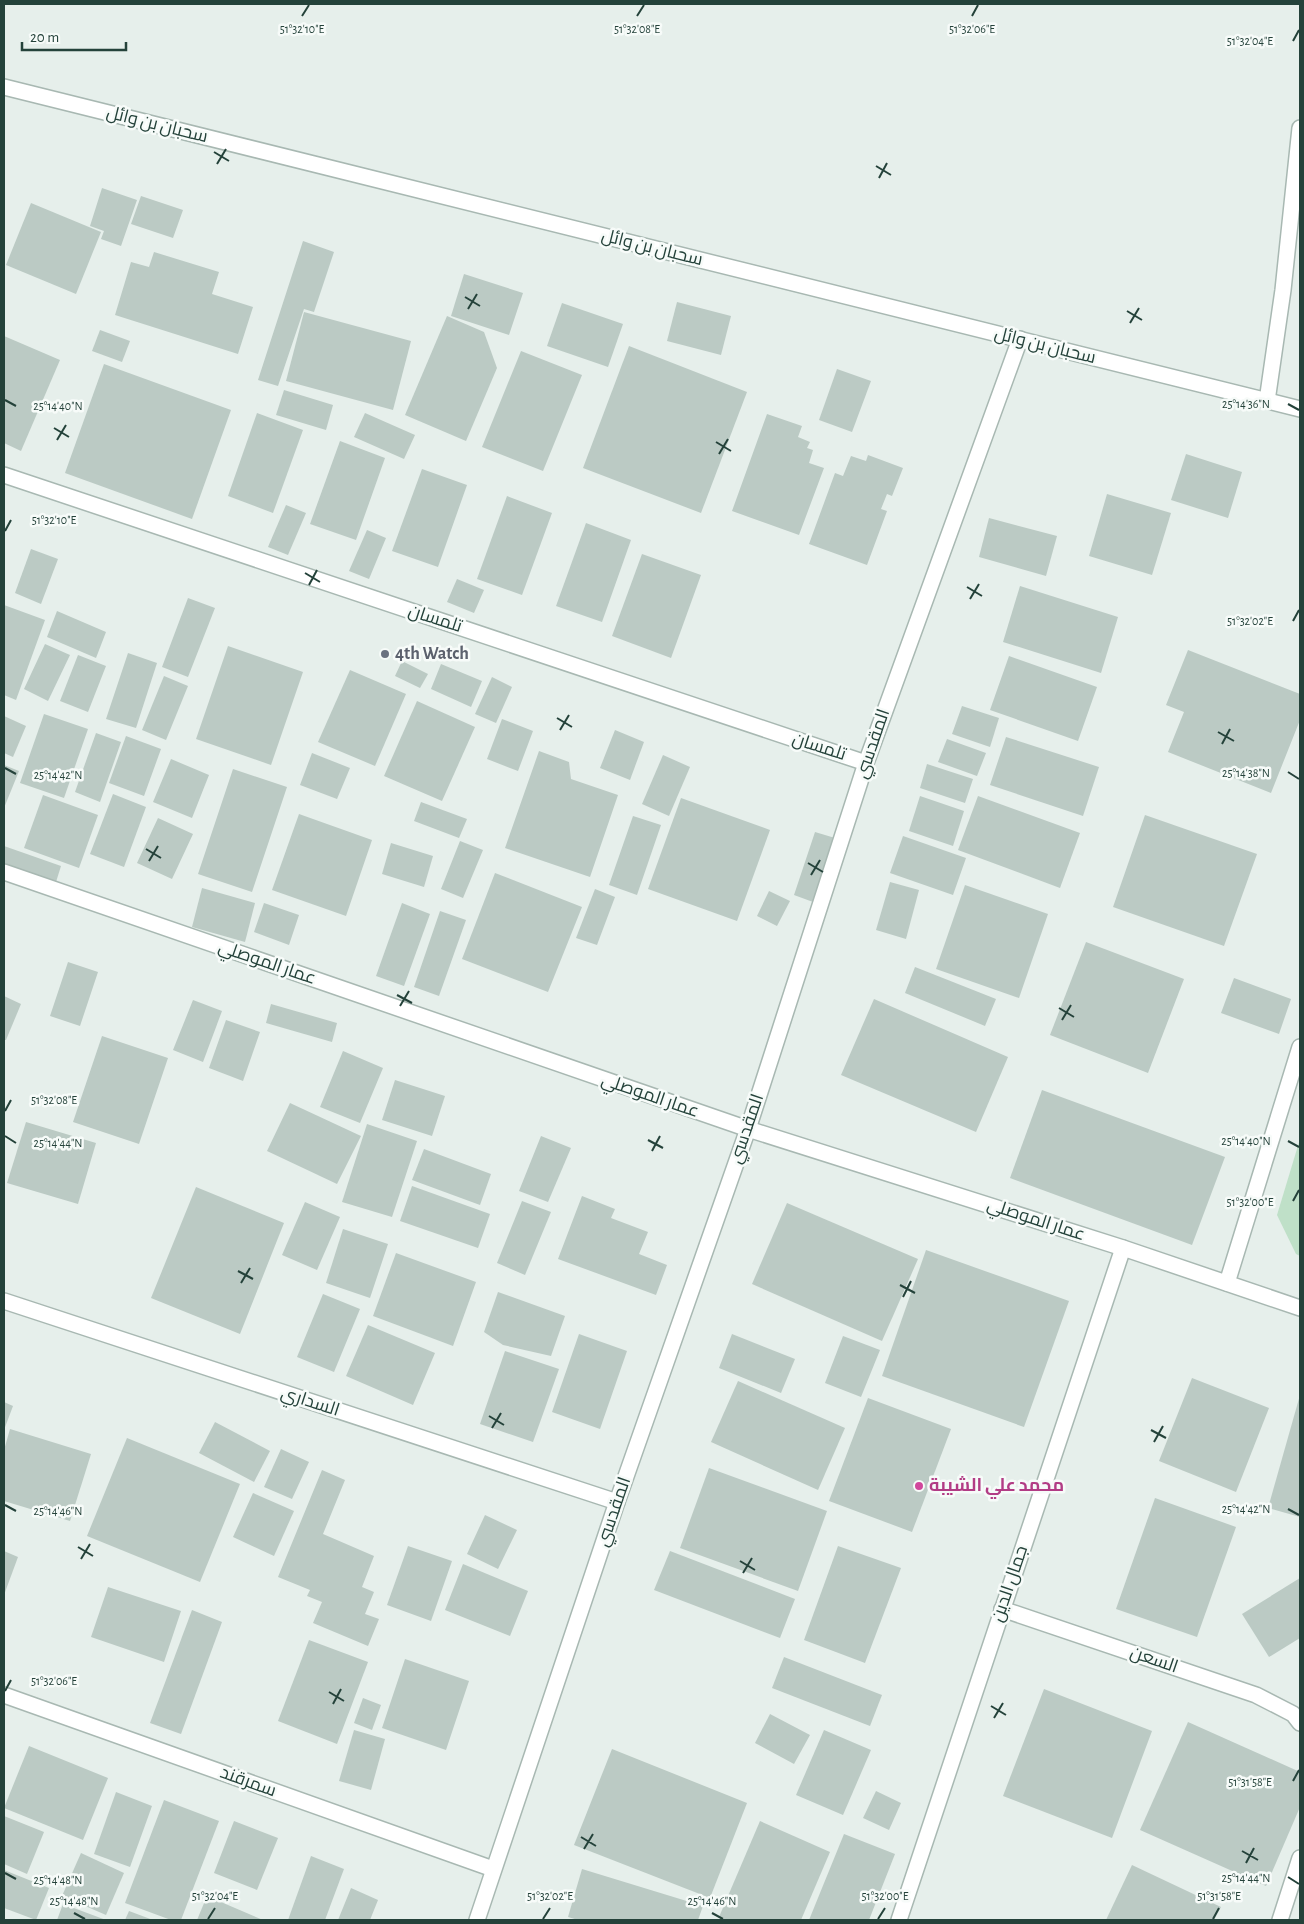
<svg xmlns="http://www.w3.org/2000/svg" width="1304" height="1924" viewBox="0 0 1304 1924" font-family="'Alegreya Sans',Cairo,sans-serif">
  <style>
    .green { fill: #bfe0c8 }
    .building { fill: #bbcac4 }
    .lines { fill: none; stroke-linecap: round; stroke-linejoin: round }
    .street-casing { stroke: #a8b8b2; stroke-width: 18 }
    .street { stroke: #fff; stroke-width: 15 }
    .ticks { fill: none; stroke: #24423a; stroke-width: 2 }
    .worship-dot { fill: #6b7280; stroke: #f7fbf9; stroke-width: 2 }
    .hotel-dot { fill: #d1479c; stroke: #f7fbf9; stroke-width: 2 }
    .labels { text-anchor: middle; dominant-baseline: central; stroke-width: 5; stroke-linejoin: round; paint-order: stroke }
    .street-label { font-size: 18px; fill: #24423a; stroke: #f7fbf9 }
    .worship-label { font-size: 18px; font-weight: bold; fill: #5b616d; stroke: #f7fbf9; text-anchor: start }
    .hotel-label { font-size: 18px; font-weight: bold; fill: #b23c85; stroke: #f7fbf9; text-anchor: start }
    .ticks-label { font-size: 12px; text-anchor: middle; fill: #24423a; stroke: #f7fbf9; stroke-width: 5; stroke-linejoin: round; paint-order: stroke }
  </style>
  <rect width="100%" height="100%" fill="#e6efeb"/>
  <path class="green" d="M1300 1139V1256L1296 1254 1277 1215Z"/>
  <g class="building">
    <path d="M102 188 137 200 121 246 101 239 104 231 90 226Z"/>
    <path d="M141 196 183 210 173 238 131 224Z"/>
    <path d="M31 203 101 232 76 294 6 265Z"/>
    <path d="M303 241 334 252 314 312 304 309 278 386 258 380Z"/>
    <path d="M154 252 219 272 212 294 253 307 238 354 115 315 131 262 149 267Z"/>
    <path d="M464 274 523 293 509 335 451 316Z"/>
    <path d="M677 302 731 316 721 355 667 341Z"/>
    <path d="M562 303 623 324 608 367 547 346Z"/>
    <path d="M304 312 411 341 393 410 286 381Z"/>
    <path d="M447 316 484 332 497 368 466 441 405 415Z"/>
    <path d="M100 330 130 341 122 362 92 351Z"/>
    <path d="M4 336 60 360 21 451 4 443Z"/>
    <path d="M629 346 747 392 701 513 583 468Z"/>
    <path d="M521 351 582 375 543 471 482 447Z"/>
    <path d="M104 364 231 410 192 519 65 473Z"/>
    <path d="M837 369 871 381 852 432 819 420Z"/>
    <path d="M284 390 333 405 326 430 276 415Z"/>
    <path d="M257 413 303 430 273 513 228 496Z"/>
    <path d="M365 413 415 435 404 459 354 437Z"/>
    <path d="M767 414 802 426 798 437 810 442 807 448 813 450 809 463 824 468 799 535 732 511Z"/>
    <path d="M340 441 385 458 356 540 310 524Z"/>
    <path d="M1186 454 1242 472 1228 518 1171 500Z"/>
    <path d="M868 455 903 468 892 496 887 494 881 509 887 511 867 565 809 544 835 473 843 476 851 456 866 461Z"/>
    <path d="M422 469 467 485 438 567 392 551Z"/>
    <path d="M1107 494 1171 513 1152 575 1089 556Z"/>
    <path d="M507 496 552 513 522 595 477 579Z"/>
    <path d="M286 505 306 513 288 555 268 547Z"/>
    <path d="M989 518 1057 536 1046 576 979 557Z"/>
    <path d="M586 523 631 540 602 622 556 606Z"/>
    <path d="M367 530 386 538 369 579 349 571Z"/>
    <path d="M31 549 58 559 41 604 15 593Z"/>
    <path d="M642 554 701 575 671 658 612 636Z"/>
    <path d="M457 579 484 590 474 613 447 602Z"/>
    <path d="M1020 586 1118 617 1101 673 1003 642Z"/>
    <path d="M188 598 215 608 188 677 162 667Z"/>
    <path d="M4 605 45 620 16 700 4 695Z"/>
    <path d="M57 611 106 632 96 658 47 637Z"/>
    <path d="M45 644 70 655 48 701 24 689Z"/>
    <path d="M228 646 303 672 271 765 196 739Z"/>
    <path d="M1188 650 1300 694V720L1271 793 1168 752 1184 712 1166 705Z"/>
    <path d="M128 653 157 663 136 728 106 719Z"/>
    <path d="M78 655 106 666 88 712 60 701Z"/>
    <path d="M1009 656 1097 687 1078 741 990 710Z"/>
    <path d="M402 661 428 674 420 688 395 676Z"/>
    <path d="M441 664 482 681 471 707 431 689Z"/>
    <path d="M350 670 406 694 375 766 318 742Z"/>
    <path d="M164 676 188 686 166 740 142 730Z"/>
    <path d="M492 677 512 687 496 723 475 714Z"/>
    <path d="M417 701 475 727 442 801 384 776Z"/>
    <path d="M962 706 999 718 990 747 952 734Z"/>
    <path d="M44 714 88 729 64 798 20 783Z"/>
    <path d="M4 716 26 726 13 757 4 753Z"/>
    <path d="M502 719 533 731 518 771 487 759Z"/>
    <path d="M615 730 644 742 630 780 600 768Z"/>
    <path d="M96 733 121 742 100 802 75 792Z"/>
    <path d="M126 736 161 749 144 796 109 783Z"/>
    <path d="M1006 737 1099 767 1083 816 990 785Z"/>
    <path d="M947 739 986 753 977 776 938 762Z"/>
    <path d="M539 751 569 762 571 779 618 795 590 877 505 848Z"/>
    <path d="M312 753 350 768 337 799 300 785Z"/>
    <path d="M663 755 690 767 669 816 642 804Z"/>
    <path d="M171 759 209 775 192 818 153 802Z"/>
    <path d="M927 764 973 779 965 803 920 788Z"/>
    <path d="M4 765 19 771 4 808Z"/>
    <path d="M233 769 287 787 252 892 198 874Z"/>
    <path d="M113 794 146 807 124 867 90 854Z"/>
    <path d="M43 795 98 815 79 868 24 848Z"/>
    <path d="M920 796 964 811 953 846 909 831Z"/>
    <path d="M978 796 1080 833 1060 888 958 850Z"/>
    <path d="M681 798 770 830 737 921 648 889Z"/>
    <path d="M421 802 467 819 459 838 414 821Z"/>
    <path d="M299 814 372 840 346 916 272 890Z"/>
    <path d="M1145 815 1257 854 1224 946 1113 907Z"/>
    <path d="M633 816 661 825 637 895 609 885Z"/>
    <path d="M158 818 193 834 172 879 137 863Z"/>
    <path d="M815 832 835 838 813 902 794 895Z"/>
    <path d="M903 836 966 858 953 895 890 873Z"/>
    <path d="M460 841 483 850 463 898 441 889Z"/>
    <path d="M391 843 433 856 424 887 382 874Z"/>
    <path d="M4 846 61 866 56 882 4 865Z"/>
    <path d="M495 873 582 907 548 992 462 959Z"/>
    <path d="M890 882 919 890 906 939 876 930Z"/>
    <path d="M965 885 1048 914 1019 998 936 969Z"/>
    <path d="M202 888 255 903 245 942 192 927Z"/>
    <path d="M595 889 615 897 597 945 576 938Z"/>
    <path d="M769 891 790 901 777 926 757 916Z"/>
    <path d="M264 903 299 915 289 945 254 932Z"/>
    <path d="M402 903 430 914 404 986 376 976Z"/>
    <path d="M440 911 466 920 439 996 414 987Z"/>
    <path d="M1086 942 1184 979 1148 1073 1050 1035Z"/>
    <path d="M68 962 98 972 80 1026 50 1016Z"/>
    <path d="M915 967 996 999 985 1026 905 993Z"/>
    <path d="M1234 978 1291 999 1279 1034 1221 1013Z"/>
    <path d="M4 996 21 1004 6 1040H4Z"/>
    <path d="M874 999 1008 1057 976 1132 841 1075Z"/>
    <path d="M193 1000 222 1011 203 1062 173 1050Z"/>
    <path d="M271 1004 337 1023 332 1042 266 1023Z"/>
    <path d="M226 1020 260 1032 243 1081 209 1068Z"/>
    <path d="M102 1036 168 1058 139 1144 73 1122Z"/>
    <path d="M343 1051 383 1068 360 1123 320 1107Z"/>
    <path d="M395 1080 445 1096 432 1136 382 1120Z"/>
    <path d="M1042 1090 1225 1157 1192 1245 1010 1178Z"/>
    <path d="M290 1103 361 1136 337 1184 267 1151Z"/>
    <path d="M26 1122 96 1143 78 1204 7 1183Z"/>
    <path d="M367 1124 417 1141 392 1217 342 1202Z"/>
    <path d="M541 1136 571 1148 548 1202 519 1191Z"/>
    <path d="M424 1149 491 1174 480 1205 412 1180Z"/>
    <path d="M412 1186 490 1214 478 1248 400 1221Z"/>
    <path d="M196 1187 284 1223 240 1334 151 1298Z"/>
    <path d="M582 1196 615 1209 611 1218 648 1232 639 1254 667 1265 656 1295 558 1259Z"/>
    <path d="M522 1201 551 1212 525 1275 497 1263Z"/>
    <path d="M305 1202 340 1217 317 1270 282 1255Z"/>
    <path d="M787 1203 918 1259 882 1341 752 1284Z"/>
    <path d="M343 1229 388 1244 370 1298 326 1283Z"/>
    <path d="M926 1250 1069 1301 1024 1427 882 1376Z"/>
    <path d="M396 1253 476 1282 453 1346 373 1316Z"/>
    <path d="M498 1292 565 1316 551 1356 503 1345 484 1332Z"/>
    <path d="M323 1294 360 1309 334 1372 297 1357Z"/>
    <path d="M368 1325 435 1353 413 1405 346 1376Z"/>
    <path d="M579 1334 627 1351 600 1429 552 1412Z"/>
    <path d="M732 1334 795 1359 781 1393 719 1368Z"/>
    <path d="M843 1336 880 1350 861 1397 825 1383Z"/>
    <path d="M505 1351 559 1369 533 1442 480 1424Z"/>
    <path d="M1192 1378 1269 1408 1236 1492 1159 1461Z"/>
    <path d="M738 1381 845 1428 818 1490 711 1442Z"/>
    <path d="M1300 1395V1517L1268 1508Z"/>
    <path d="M868 1398 951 1429 912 1532 829 1501Z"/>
    <path d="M4 1402 13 1406 4 1430Z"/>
    <path d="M215 1422 270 1451 254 1482 199 1453Z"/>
    <path d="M10 1429 91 1454 70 1521 4 1501V1450Z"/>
    <path d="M127 1438 240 1484 200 1582 87 1536Z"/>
    <path d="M281 1449 309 1462 292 1499 264 1487Z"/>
    <path d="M709 1468 827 1511 798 1591 680 1548Z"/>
    <path d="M322 1470 345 1480 323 1534 374 1556 362 1587 374 1592 365 1614 379 1619 368 1646 313 1623 322 1602 307 1596 310 1590 278 1577Z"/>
    <path d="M253 1493 294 1511 274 1556 233 1537Z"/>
    <path d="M1155 1498 1236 1527 1197 1637 1116 1609Z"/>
    <path d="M485 1515 517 1530 498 1569 467 1554Z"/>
    <path d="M408 1546 452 1561 431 1621 387 1605Z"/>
    <path d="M838 1546 901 1568 865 1663 804 1640Z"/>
    <path d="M4 1551 18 1557 4 1595Z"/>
    <path d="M670 1551 795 1599 780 1638 654 1590Z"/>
    <path d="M463 1564 528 1591 510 1636 445 1610Z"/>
    <path d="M1300 1578V1638L1269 1657 1242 1614Z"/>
    <path d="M108 1587 181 1611 164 1662 91 1637Z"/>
    <path d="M192 1610 222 1622 181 1734 150 1723Z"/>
    <path d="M309 1640 368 1662 337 1744 278 1721Z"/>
    <path d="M784 1657 882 1695 870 1726 772 1688Z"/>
    <path d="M405 1659 469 1681 446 1750 382 1728Z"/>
    <path d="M1044 1689 1152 1731 1112 1838 1003 1796Z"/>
    <path d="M363 1698 381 1705 372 1730 354 1723Z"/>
    <path d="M770 1714 810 1735 794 1764 755 1743Z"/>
    <path d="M1188 1722 1300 1772V1807L1266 1886 1140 1830Z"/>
    <path d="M354 1730 385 1739 371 1790 339 1781Z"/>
    <path d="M824 1730 871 1750 843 1815 796 1795Z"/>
    <path d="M29 1746 108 1778 83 1840 4 1808Z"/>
    <path d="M612 1749 747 1803 710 1898 574 1845Z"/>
    <path d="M876 1791 901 1803 889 1830 863 1818Z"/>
    <path d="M116 1792 152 1806 130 1867 94 1854Z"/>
    <path d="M164 1800 219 1821 181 1920H171L125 1903Z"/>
    <path d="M4 1816 44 1832 27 1874 4 1864Z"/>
    <path d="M234 1821 278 1838 257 1890 214 1873Z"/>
    <path d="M760 1821 830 1852 801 1920H727L719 1917Z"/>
    <path d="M844 1834 895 1854 869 1920H809Z"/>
    <path d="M81 1853 124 1873 106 1915 62 1896Z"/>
    <path d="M311 1856 344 1869 325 1920H288Z"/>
    <path d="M1132 1865 1221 1907 1214 1920H1106Z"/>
    <path d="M582 1869 703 1906 698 1920H578L568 1917Z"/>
    <path d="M4 1870 49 1888 36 1920 4 1908Z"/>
    <path d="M351 1888 378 1900 370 1920H338Z"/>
    <path d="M207 1896 263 1920H197Z"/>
    <path d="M63 1904 106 1920H57Z"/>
    <path d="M129 1911 153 1920H125Z"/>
  </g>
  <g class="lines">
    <g class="street-casing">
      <g id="street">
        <path d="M4 87 1300 409"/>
        <path d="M1267 401 1283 290 1300 128"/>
        <path d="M4 475 866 763"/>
        <path d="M4 872 748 1129 1123 1248 1300 1308"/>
        <path d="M1227 1283 1300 1047"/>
        <path d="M4 1301 617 1502"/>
        <path d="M1002 1609 1256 1695 1293 1714 1300 1723"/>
        <path d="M4 1695 493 1869"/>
        <path d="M477 1920 617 1502 748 1129 866 763 1020 339"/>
        <path d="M899 1920 1123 1248"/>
        <path d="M1280 1920 1300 1858"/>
      </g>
    </g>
    <use href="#street" class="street"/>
  </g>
  <path class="ticks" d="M302 16 309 5M637 16 644 5M972 16 978 5M1293 41 1299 30M214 152 229 161M217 164 226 149M876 166 891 175M879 178 887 163M465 297 480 306M468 309 477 294M1127 311 1142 320M1130 323 1139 308M5 400 16 406M1288 404 1299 410M54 428 69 437M57 440 66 425M716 442 731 451M719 454 728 439M5 531 11 520M305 573 320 582M309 585 317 570M967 587 982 596M970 599 979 584M1293 621 1299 610M557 718 572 727M560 730 569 715M1218 732 1234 741M1222 744 1230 729M5 768 16 774M1288 772 1299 779M146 849 161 858M149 861 158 846M808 863 823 872M811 875 820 860M397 995 412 1003M400 1006 409 991M1059 1008 1074 1017M1062 1020 1071 1005M5 1111 11 1100M5 1136 16 1143M648 1140 663 1148M1288 1141 1299 1147M652 1151 660 1136M1293 1201 1299 1190M238 1271 253 1279M241 1283 250 1268M900 1285 915 1293M903 1297 911 1281M489 1416 504 1425M492 1428 501 1413M1151 1430 1166 1438M1154 1442 1163 1426M5 1505 16 1511M1288 1509 1299 1515M78 1547 93 1556M81 1559 90 1544M740 1561 755 1570M743 1573 752 1558M5 1691 11 1680M329 1692 344 1701M333 1704 341 1689M991 1706 1006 1715M994 1718 1003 1703M1293 1781 1299 1770M581 1837 596 1846M584 1849 593 1834M1242 1851 1258 1860M1246 1863 1254 1848M5 1873 16 1879M1288 1877 1299 1884M74 1913 85 1919M712 1913 723 1919M208 1919 215 1908M543 1919 550 1908M878 1919 885 1908M1213 1919 1219 1908"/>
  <circle class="worship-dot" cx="385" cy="654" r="5"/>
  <circle class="hotel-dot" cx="919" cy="1486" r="5"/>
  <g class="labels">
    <g class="street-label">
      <text transform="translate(157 125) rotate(14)">سحبان بن وائل</text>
      <text transform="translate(652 248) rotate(14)">سحبان بن وائل</text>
      <text transform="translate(1045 346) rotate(14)">سحبان بن وائل</text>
      <text transform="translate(435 619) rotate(18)">تلمسان</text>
      <text transform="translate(873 744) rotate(-71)">المقدسي</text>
      <text transform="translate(819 747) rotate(18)">تلمسان</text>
      <text transform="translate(267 963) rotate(19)">عمار الموصلي</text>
      <text transform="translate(650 1096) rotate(19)">عمار الموصلي</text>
      <text transform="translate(747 1129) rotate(-71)">المقدسي</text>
      <text transform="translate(1036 1220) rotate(18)">عمار الموصلي</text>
      <text transform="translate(310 1402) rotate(18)">السداري</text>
      <text transform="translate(614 1512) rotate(-71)">المقدسي</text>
      <text transform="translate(1010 1584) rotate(-71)">جمال الدين</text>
      <text transform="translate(1154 1660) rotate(19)">السعن</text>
      <text transform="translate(248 1782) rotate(20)">سمرقند</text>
    </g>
    <g class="worship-label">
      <text x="395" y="654">4th Watch</text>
    </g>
    <g class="hotel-label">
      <text x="929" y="1486">محمد علي الشيبة</text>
    </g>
  </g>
  <g class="ticks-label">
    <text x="302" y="33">51°32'10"E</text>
    <text x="637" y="33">51°32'08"E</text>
    <text x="972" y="33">51°32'06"E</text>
    <text x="1250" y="45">51°32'04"E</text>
    <text x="1246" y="408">25°14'36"N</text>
    <text x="58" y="410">25°14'40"N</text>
    <text x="54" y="524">51°32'10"E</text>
    <text x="1250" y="625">51°32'02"E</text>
    <text x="1246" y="777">25°14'38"N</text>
    <text x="58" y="779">25°14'42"N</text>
    <text x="54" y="1104">51°32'08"E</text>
    <text x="1246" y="1145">25°14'40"N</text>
    <text x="58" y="1147">25°14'44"N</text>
    <text x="1250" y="1206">51°32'00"E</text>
    <text x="1246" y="1513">25°14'42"N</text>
    <text x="58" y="1515">25°14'46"N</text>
    <text x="54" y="1685">51°32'06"E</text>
    <text x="1250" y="1786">51°31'58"E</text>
    <text x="1246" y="1882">25°14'44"N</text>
    <text x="58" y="1884">25°14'48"N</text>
    <text x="215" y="1900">51°32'04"E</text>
    <text x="550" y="1900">51°32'02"E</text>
    <text x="885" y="1900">51°32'00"E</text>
    <text x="1219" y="1900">51°31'58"E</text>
    <text x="74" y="1905">25°14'48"N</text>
    <text x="712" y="1905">25°14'46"N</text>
  </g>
  <rect width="1304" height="1924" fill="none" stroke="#24423a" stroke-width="10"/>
  <path d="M22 42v8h104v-8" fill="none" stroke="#24423a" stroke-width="2.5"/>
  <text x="30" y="42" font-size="15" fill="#24423a" stroke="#f7fbf9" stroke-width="4" paint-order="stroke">20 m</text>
</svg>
